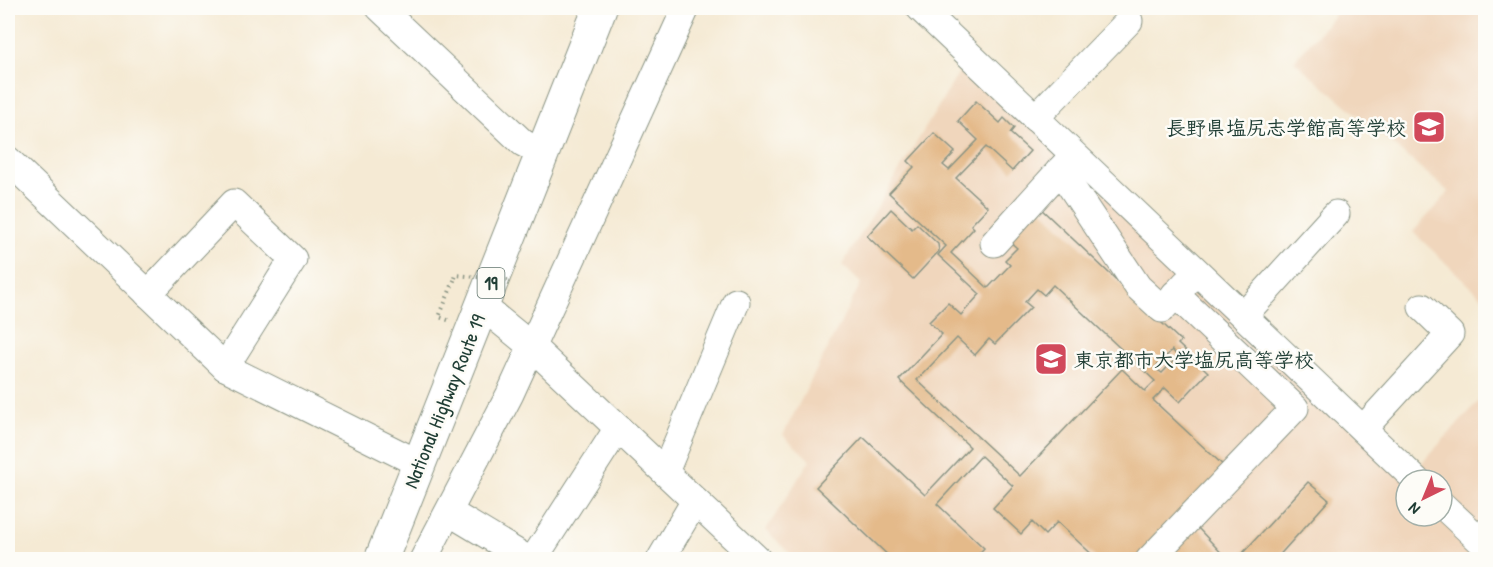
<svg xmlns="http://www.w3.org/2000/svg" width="1493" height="567" viewBox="0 0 1493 567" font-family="'Patrick Hand','Klee One',sans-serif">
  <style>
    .built { fill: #f0d6bc }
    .building { fill: #e4ba8a; fill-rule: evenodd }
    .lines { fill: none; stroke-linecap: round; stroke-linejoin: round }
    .minor-casing { stroke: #8a9484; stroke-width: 29 }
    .highway-casing { stroke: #8a9484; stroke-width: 35 }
    .path { stroke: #8a9484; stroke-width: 4; stroke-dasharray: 1.5 4.5; stroke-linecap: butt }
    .minor { stroke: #fff; stroke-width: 27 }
    .highway { stroke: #fff; stroke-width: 33 }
    .path-bridge { stroke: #8a9484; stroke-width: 4; stroke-dasharray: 1.5 4.5; stroke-linecap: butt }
    .labels { text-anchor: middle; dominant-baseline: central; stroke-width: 5; stroke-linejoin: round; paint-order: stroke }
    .shield { fill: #fdfcf7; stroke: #62766e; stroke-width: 1.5 }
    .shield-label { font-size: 18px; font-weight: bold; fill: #1f3d34 }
    .poi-label { font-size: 20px; font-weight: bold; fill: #1f3d34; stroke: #fdfcf7; text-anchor: end }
    .street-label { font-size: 20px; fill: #1f3d34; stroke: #fdfcf7 }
  </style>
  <rect width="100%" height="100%" fill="#fdfcf7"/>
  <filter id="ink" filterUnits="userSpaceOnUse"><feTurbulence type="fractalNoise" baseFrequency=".0167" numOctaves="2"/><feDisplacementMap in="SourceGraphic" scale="12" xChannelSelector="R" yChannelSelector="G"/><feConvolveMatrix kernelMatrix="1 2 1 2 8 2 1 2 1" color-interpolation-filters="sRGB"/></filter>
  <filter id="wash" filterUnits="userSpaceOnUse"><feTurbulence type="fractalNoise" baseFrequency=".008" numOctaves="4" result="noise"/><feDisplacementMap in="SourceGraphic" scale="24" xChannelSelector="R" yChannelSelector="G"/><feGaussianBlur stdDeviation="1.35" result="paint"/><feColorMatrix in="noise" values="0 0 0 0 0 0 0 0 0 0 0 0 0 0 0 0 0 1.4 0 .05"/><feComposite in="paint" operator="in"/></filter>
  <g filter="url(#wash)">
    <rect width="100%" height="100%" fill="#f5ead4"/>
    <g class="built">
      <path d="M1341 8H1485V300L1413 232 1449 192 1294 61Z"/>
      <path d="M966 61 1406 480V516H1442L1485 556 1486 559 796 560 766 530 810 460 783 435 861 283 842 265Z"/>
      <path d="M1485 395V537L1442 495V480H1427L1416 469Z"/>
    </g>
    <g id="blocks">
      <g class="building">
        <path d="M976 101 1000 123 1004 118 1014 128 1010 133 1030 151 1012 171 986 147 956 178 988 207 971 225 974 228 951 253 988 288 1010 265 1005 260 1017 248 1008 240 1039 207 1181 341 1178 344 1208 372 1180 402 1165 388 1153 400 1225 467 1141 560H1098L1057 522 1045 535 1032 522 1021 534 993 508 1013 486 981 456 937 504 984 548 973 560H893L816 487 863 437 925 495 970 447 899 380 942 334 929 322 948 303 961 315 980 294 938 255 946 246 889 193 914 167 908 161 934 133 955 152 943 165 949 170 978 140 958 121ZM1053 285 1155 381 1145 391 1122 369 1020 476 917 380 957 338 975 355 989 339 995 344 1031 307 1025 302 1037 289 1044 295ZM1172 350 1178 356 1162 373 1155 368Z"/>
        <path d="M891 209 912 229 917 224 938 244 939 251 913 279 867 236Z"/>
        <path d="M1308 482 1329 500 1275 560H1246L1241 555Z"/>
        <path d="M1198 528 1228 560H1184L1175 550Z"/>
      </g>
    </g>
  </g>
  <g filter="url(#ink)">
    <use href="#blocks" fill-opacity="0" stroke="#8a9484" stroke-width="1.5"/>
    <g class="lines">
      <g class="minor-casing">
        <g id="minor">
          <path d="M380 8 523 143 543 153"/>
          <path d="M920 8 1416 480"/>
          <path d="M1035 118 1129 21"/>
          <path d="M8 160 225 367 420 464"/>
          <path d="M1060 170 1138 287 1162 309 1186 283"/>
          <path d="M994 243 1072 157"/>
          <path d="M148 294 234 203 293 259 225 367"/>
          <path d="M482 306 531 346 758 560"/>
          <path d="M1244 315 1336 214"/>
          <path d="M1363 429 1450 334 1422 307"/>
          <path d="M665 472 736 302"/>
          <path d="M1442 505 1486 546"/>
          <path d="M449 512 529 560"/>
          <path d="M423 560 510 394 686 8"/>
          <path d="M533 560 618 428"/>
          <path d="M660 560 695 501"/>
          <path d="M1149 560 1295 408 1175 294"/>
        </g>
      </g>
      <g class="highway-casing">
        <path id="highway" d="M381 560 600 8"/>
      </g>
      <path class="path" d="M448 320 439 317 455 278"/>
      <use href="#minor" class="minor"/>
      <use href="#highway" class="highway"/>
      <path class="path-bridge" d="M455 278 456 275 508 280"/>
    </g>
  </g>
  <defs>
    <g id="school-square" transform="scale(1.725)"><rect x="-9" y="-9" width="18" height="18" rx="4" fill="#d1495b" stroke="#fdfcf7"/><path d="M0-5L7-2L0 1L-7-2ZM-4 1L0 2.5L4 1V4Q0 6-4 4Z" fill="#fff"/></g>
  </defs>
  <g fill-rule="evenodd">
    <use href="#school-square" x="1429" y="127"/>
    <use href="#school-square" x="1051" y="359"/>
  </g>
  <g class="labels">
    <rect class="shield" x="477.5" y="268" width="27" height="30" rx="4.5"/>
    <g class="shield-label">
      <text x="491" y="283">19</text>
    </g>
    <g class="poi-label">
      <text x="1406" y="127">長野県塩尻志学館高等学校</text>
      <text x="1074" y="359" text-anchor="start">東京都市大学塩尻高等学校</text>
    </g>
    <g class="street-label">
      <text transform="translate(444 401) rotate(-68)">National Highway Route 19</text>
    </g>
  </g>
  <rect width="1493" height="567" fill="none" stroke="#fdfcf7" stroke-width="30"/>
  <g transform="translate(1424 498) rotate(223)"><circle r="28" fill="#fdfcf7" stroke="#a4b0a9" stroke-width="1.5"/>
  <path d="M0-4.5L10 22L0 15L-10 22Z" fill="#d1495b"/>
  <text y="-9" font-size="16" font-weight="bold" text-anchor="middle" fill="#1f3d34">N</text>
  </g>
</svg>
